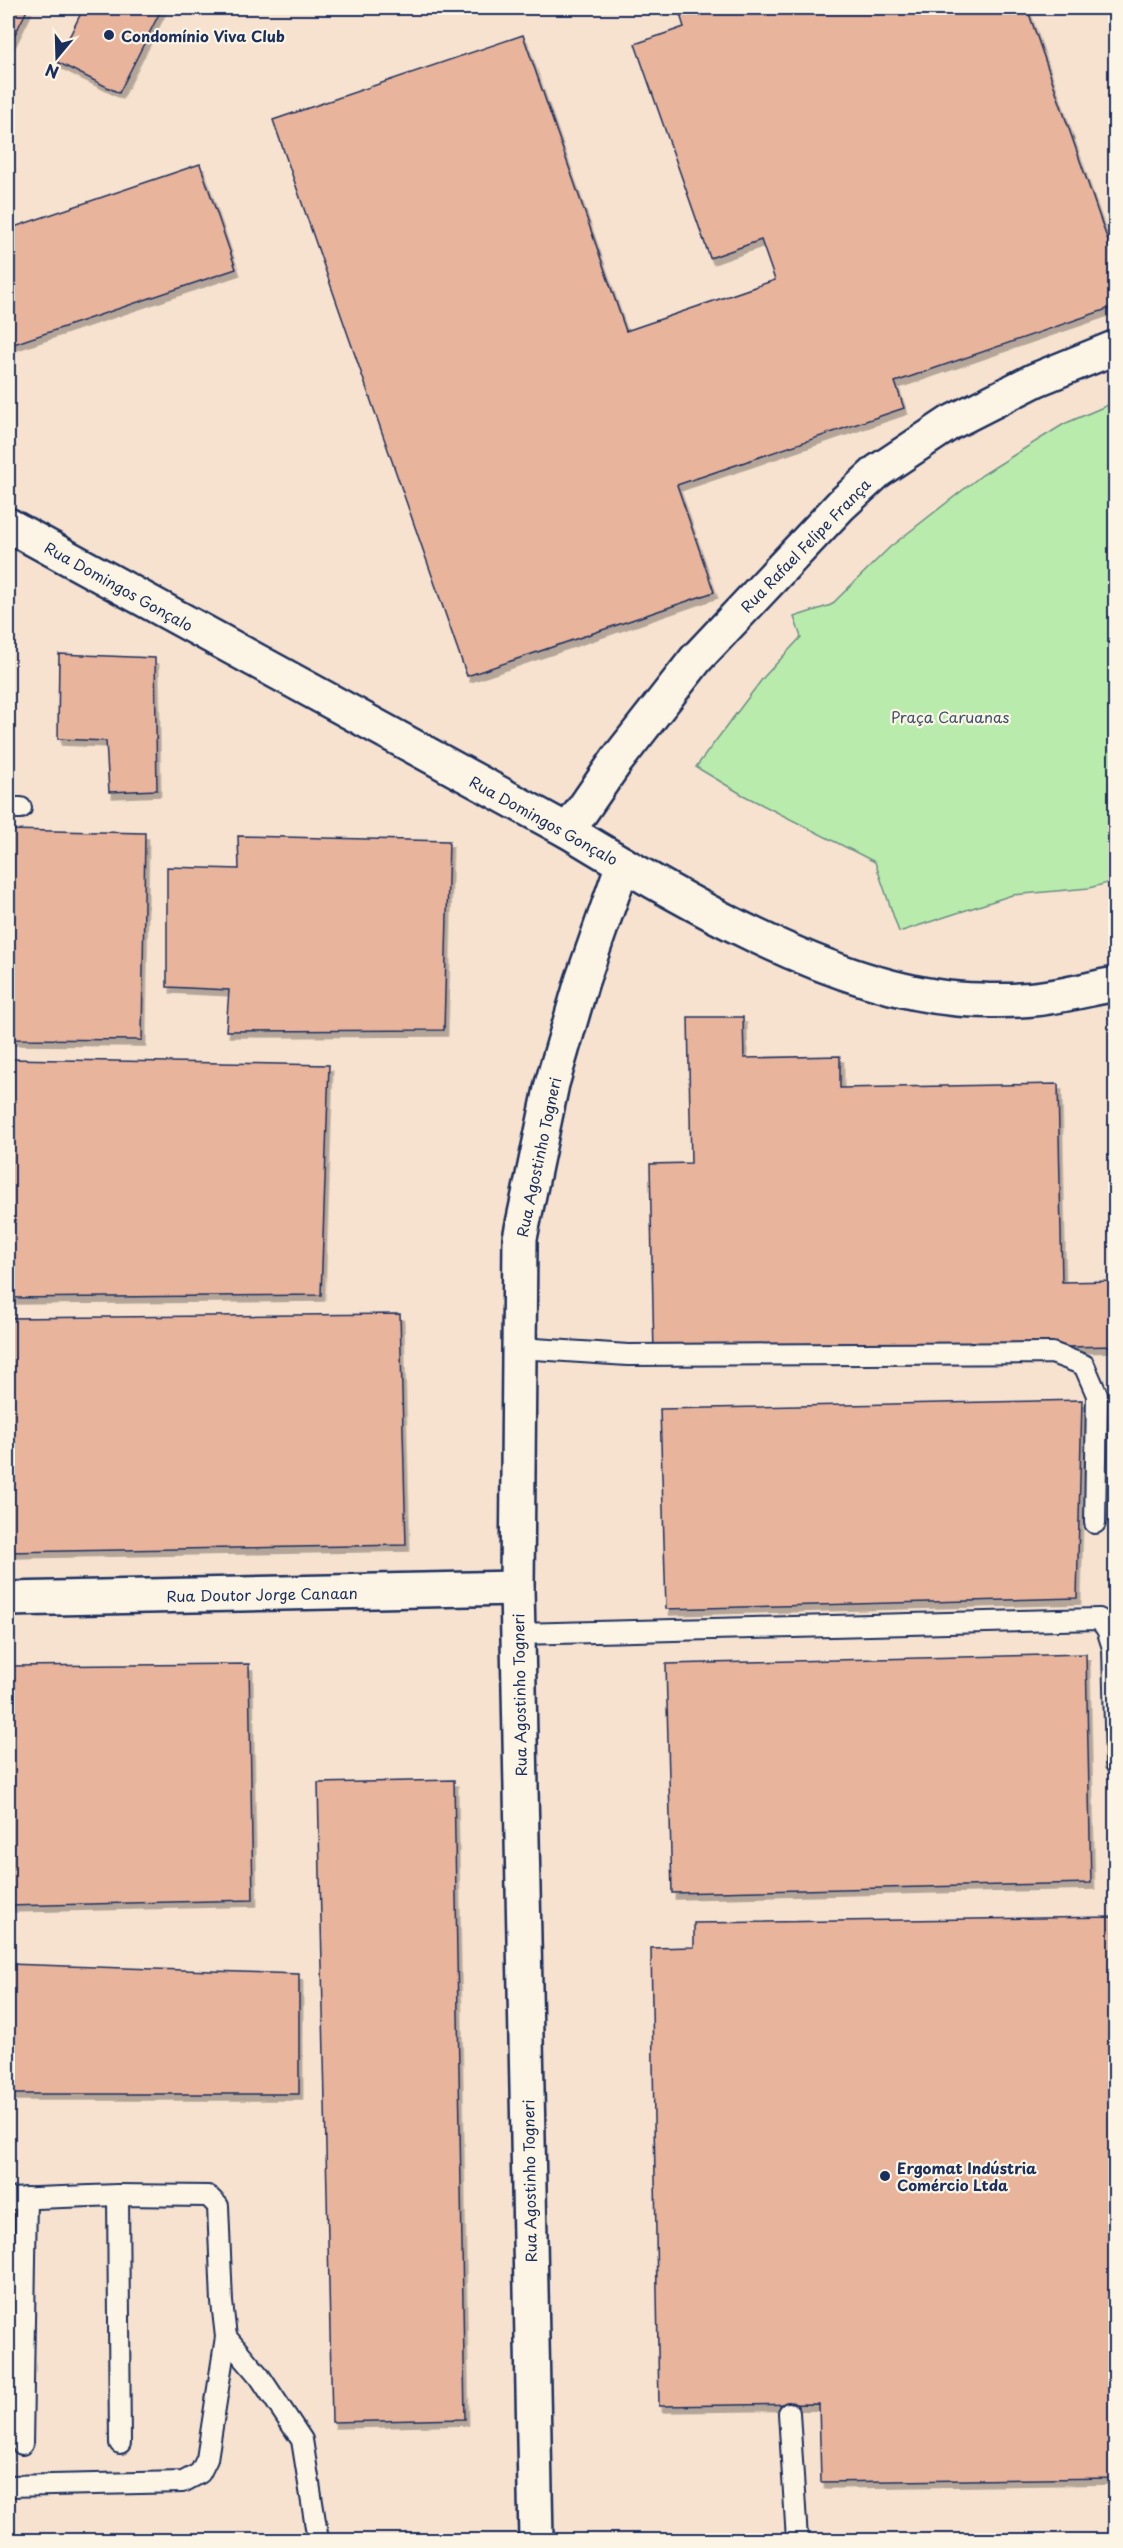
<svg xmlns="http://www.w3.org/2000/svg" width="1123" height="2548" viewBox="0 0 1123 2548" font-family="'Playpen Sans',sans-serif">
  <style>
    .green { fill: #b9ecac; stroke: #6a8e85; stroke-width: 1.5 }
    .building { fill: #e8b49b; stroke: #1b2f5e; stroke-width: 1.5; filter: url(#shadow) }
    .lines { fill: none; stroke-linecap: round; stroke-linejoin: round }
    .service-casing { stroke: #1b2f5e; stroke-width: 24 }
    .minor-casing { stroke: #1b2f5e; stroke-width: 38 }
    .service { stroke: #fcf5e5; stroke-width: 20 }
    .minor { stroke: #fcf5e5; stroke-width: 33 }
    .poi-dot { fill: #1b2f5e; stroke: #fcf5e5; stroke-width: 2 }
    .labels { text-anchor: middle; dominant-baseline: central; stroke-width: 4.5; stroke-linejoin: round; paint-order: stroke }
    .poi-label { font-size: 15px; font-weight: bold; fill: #1b2f5e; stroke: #fcf5e5; text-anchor: start }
    .street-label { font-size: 15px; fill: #1b2f5e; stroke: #fcf5e5 }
    .park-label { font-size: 15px; fill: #3b556e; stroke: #fcf5e5 }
  </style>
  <defs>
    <filter id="shadow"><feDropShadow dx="3.5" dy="6" stdDeviation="0" flood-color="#0004"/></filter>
  </defs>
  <rect width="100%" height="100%" fill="#f6e2cf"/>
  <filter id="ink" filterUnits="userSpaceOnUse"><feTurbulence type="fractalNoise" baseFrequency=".0167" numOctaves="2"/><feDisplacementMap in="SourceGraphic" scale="12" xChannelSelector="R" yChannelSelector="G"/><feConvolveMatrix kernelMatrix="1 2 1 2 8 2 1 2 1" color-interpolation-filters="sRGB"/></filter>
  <g filter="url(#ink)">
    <path class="green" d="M1115 402V881L1089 888 1012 895 899 932 875 862 743 795 696 767 763 678 801 637 794 617 831 605 890 547 982 475 1064 424Z"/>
    <g class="building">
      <path d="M8 8H28L11 42 8 40Z"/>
      <path d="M81 8H162L119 93 57 62 83 9Z"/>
      <path d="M678 8H1027L1116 264V306L895 382 904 408 677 485 714 592 467 676 273 120 523 35 626 331 775 280 761 240 710 258 635 44 684 27Z"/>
      <path d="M200 164 236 269 8 346V229Z"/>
      <path d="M59 654 155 658 157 790 109 792 106 741 58 739Z"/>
      <path d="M8 830 145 833 142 1040 8 1039Z"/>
      <path d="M238 836 449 841 444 1030 226 1031 229 990 167 987V867L239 869Z"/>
      <path d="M688 1017H743L744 1058 840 1056V1088L1058 1084 1062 1282 1116 1281V1346L654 1355 650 1164 691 1163Z"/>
      <path d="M8 1059 329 1065 321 1295 8 1298Z"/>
      <path d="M400 1314 406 1545 8 1552V1318Z"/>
      <path d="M1082 1400 1077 1598 666 1609 660 1409Z"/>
      <path d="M1086 1654 1091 1883 672 1893 666 1664Z"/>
      <path d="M249 1664 253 1900 8 1906V1666Z"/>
      <path d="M454 1780 465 2419 332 2422 318 1783Z"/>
      <path d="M1116 1917V2478L821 2482 819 2404 659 2406 651 1948 694 1947V1923Z"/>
      <path d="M8 1964 299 1974V2094H8Z"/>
    </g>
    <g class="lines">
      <g class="service-casing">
        <g id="service">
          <path d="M8 808H21"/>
          <path d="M519 1348 628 1355 1052 1353 1084 1365 1097 1395 1095 1523"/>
          <path d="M518 1634 1099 1619 1107 1629 1113 1648 1116 1764"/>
          <path d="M118 2195 120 2443"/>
          <path d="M8 2199 118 2195 208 2196 218 2206 222 2302 226 2337 207 2459 200 2473 183 2482 8 2486"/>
          <path d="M226 2337 260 2377 302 2440 318 2540"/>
          <path d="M789 2413 797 2540"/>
          <path d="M22 2444 26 2198"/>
        </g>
      </g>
      <g class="minor-casing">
        <g id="minor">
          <path d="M8 525 568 831C676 897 830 988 958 999 987 1001 1019 1002 1049 997 1071 994 1093 988 1116 984"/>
          <path d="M568 831 617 760 696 659 841 505 878 471 950 423 1035 380 1114 348"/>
          <path d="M8 1599 517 1588"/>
          <path d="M536 2540 517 1588 520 1238 552 1084 582 981 623 864"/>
        </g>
      </g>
      <use href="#service" class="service"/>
      <use href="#minor" class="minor"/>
    </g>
  </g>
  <g class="poi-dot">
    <circle cx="109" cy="35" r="6"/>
    <circle cx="885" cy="2176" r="6"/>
  </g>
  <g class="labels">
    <g class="poi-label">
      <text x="121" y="35">Condomínio Viva Club</text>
      <text x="897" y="2167">Ergomat Indústria<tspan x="897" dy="17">Comércio Ltda</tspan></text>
    </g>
    <g class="street-label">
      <text transform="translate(805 545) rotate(-46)">Rua Rafael Felipe França</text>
      <text transform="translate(119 586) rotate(29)">Rua Domingos Gonçalo</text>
      <text transform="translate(544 820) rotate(29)">Rua Domingos Gonçalo</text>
      <text transform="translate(538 1157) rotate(-78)">Rua Agostinho Togneri</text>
      <text transform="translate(262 1594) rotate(-1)">Rua Doutor Jorge Canaan</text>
      <text transform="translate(519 1695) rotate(-91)">Rua Agostinho Togneri</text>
      <text transform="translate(529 2181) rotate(-91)">Rua Agostinho Togneri</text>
    </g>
    <g class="park-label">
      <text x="950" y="716">Praça Caruanas</text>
    </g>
  </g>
  <rect width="1123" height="2548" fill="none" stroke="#fcf5e5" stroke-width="30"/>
  <rect x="15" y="15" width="1093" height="2518" fill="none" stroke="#1b2f5e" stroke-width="2" filter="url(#ink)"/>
  <g transform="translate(57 57) rotate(199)" stroke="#fcf5e5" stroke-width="4.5" paint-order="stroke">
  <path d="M0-4.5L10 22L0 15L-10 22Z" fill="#1b2f5e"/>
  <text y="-9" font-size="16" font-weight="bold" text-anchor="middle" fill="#1b2f5e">N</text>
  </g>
</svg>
